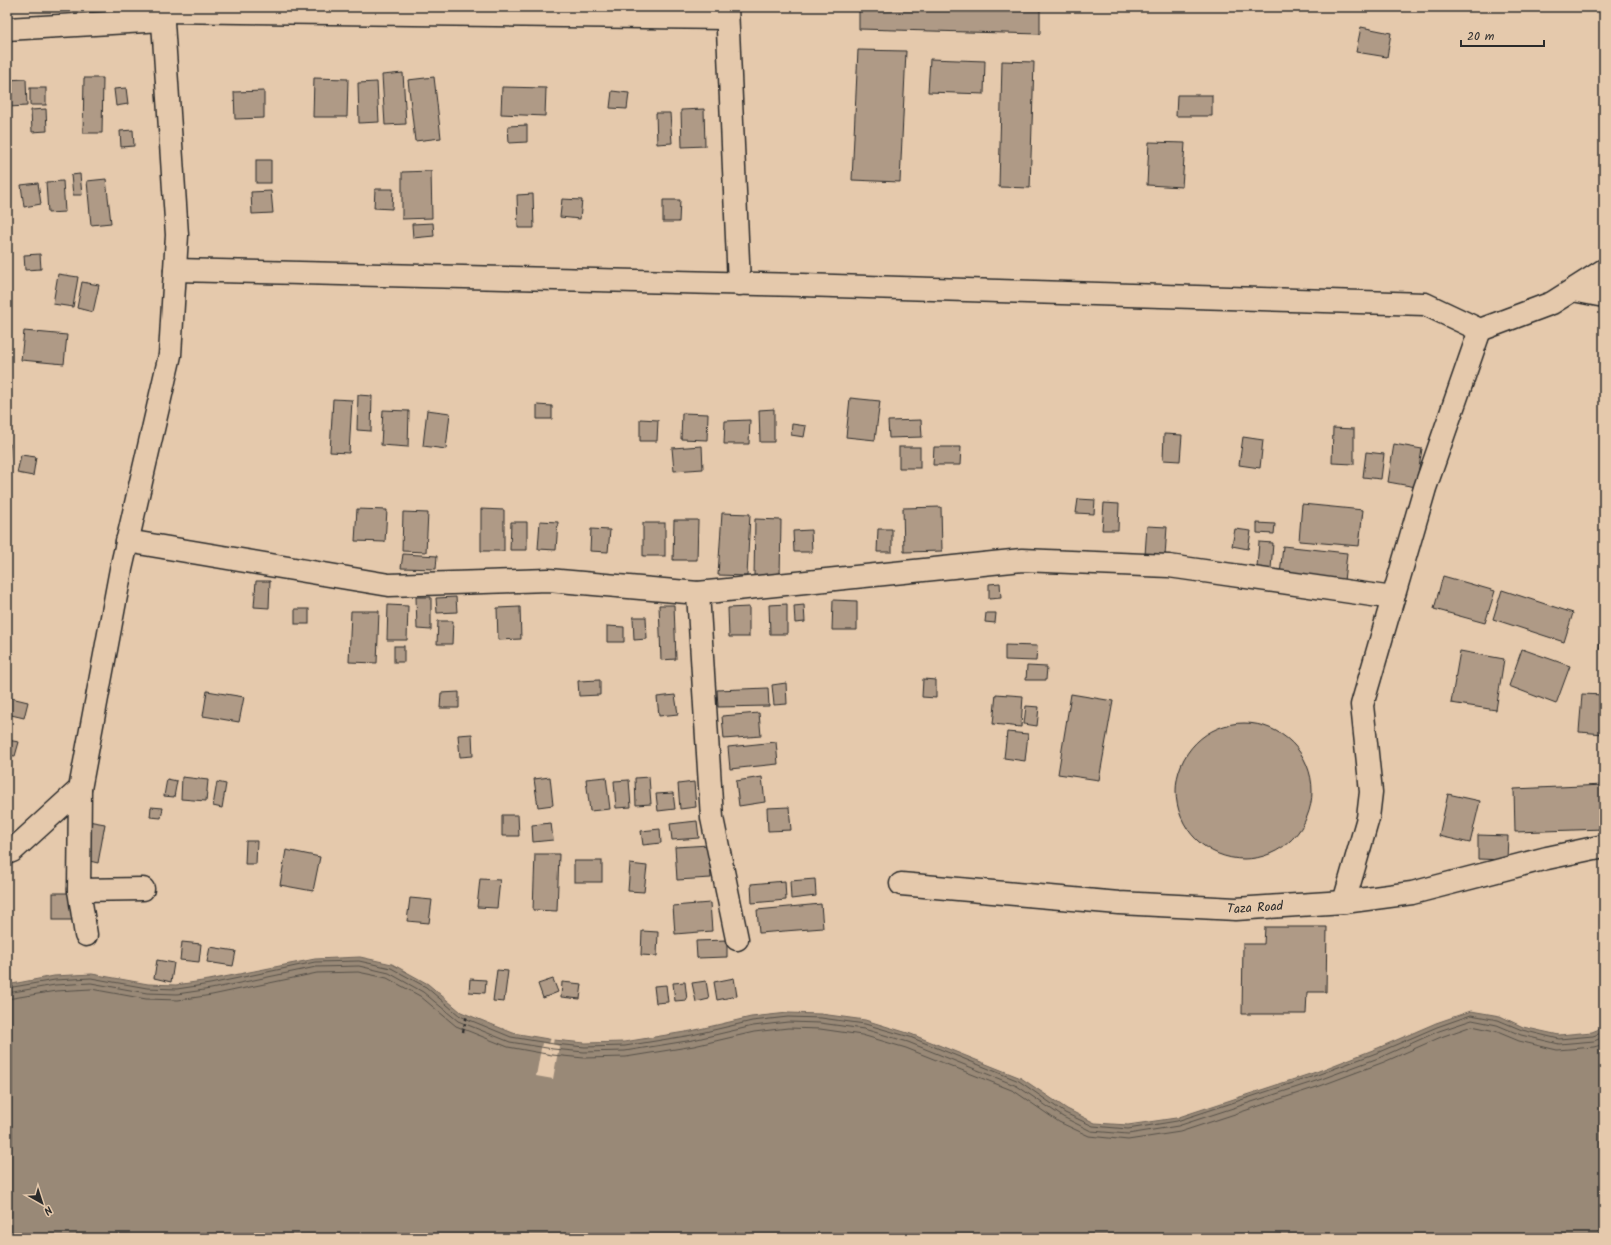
<svg xmlns="http://www.w3.org/2000/svg" width="1611" height="1245" viewBox="0 0 1611 1245" font-family="Kalam,sans-serif">
  <style>
    .water { fill: #998977; stroke: #6d6359 }
    .pier { fill: #e5c9ac }
    .lines { fill: none; stroke-linecap: round; stroke-linejoin: round }
    .shore { stroke: #575149; stroke-width: 1 }
    .building { fill: #af9a86; stroke: #2b2b2b }
    .minor-casing { stroke: #2b2b2b; stroke-width: 25 }
    .path { stroke: #2b2b2b; stroke-width: 2.5; stroke-dasharray: 3 3; stroke-linecap: butt }
    .minor { stroke: #e5c9ac; stroke-width: 22 }
    .labels { text-anchor: middle; dominant-baseline: central; stroke-width: 4; stroke-linejoin: round; paint-order: stroke }
    .street-label { font-size: 13px; fill: #2b2b2b; stroke: #e5c9ac }
  </style>
  <rect width="100%" height="100%" fill="#e5c9ac"/>
  <filter id="ink" filterUnits="userSpaceOnUse"><feTurbulence type="fractalNoise" baseFrequency=".025" numOctaves="2"/><feDisplacementMap in="SourceGraphic" scale="8" xChannelSelector="R" yChannelSelector="G"/><feConvolveMatrix kernelMatrix="1 2 1 2 8 2 1 2 1" color-interpolation-filters="sRGB"/></filter>
  <g filter="url(#ink)">
    <path class="water" d="M360 957 392 964 428 984 461 1012 513 1033 554 1040 585 1043 624 1042 691 1031 751 1017 788 1013 821 1014 865 1020 911 1034 1021 1078 1067 1109 1095 1123 1128 1125 1176 1118 1316 1072 1378 1048 1436 1023 1471 1011 1500 1016 1523 1027 1559 1035 1592 1032 1604 1027V1238H7V985L54 976 92 974 148 984 176 985 209 980 315 959Z"/>
    <path class="pier" d="M551 1037 554 1038 553 1044 559 1046 553 1079 536 1076 542 1043 549 1044Z"/>
    <g class="lines">
      <g class="shore">
        <path d="M7 988 55 980 91 978 147 988 177 989 210 984 315 962 359 961 391 968 426 987 460 1016 511 1037 554 1044 585 1047 625 1046 692 1035 752 1021 788 1017 821 1018 865 1024 910 1037 1019 1081 1065 1113 1093 1126 1128 1129 1177 1121 1317 1075 1379 1052 1437 1027 1471 1015 1498 1020 1522 1030 1559 1039 1593 1036 1604 1032"/>
        <path d="M7 993 55 985 91 983 147 993 177 994 211 989 316 967 359 966 389 973 423 992 458 1021 510 1042 553 1049 584 1052 625 1051 693 1040 753 1026 788 1022 820 1023 864 1029 908 1042 1017 1086 1063 1117 1091 1131 1128 1134 1178 1126 1319 1080 1381 1057 1439 1031 1472 1020 1497 1025 1521 1035 1559 1044 1594 1041 1604 1037"/>
        <path d="M7 999 56 991 91 989 146 999 178 1000 212 995 317 973 358 972 387 978 420 996 456 1026 508 1047 552 1055 584 1058 626 1057 694 1046 754 1032 788 1028 820 1029 862 1035 906 1048 1014 1091 1059 1122 1089 1136 1128 1140 1180 1132 1320 1086 1384 1062 1441 1037 1472 1026 1495 1031 1519 1041 1557 1050 1594 1047 1604 1044"/>
      </g>
    </g>
    <g class="building">
      <path d="M859 7H1040V34L859 29Z"/>
      <path d="M1361 27 1391 33 1387 57 1356 52Z"/>
      <path d="M858 50 906 51 900 182 852 180Z"/>
      <path d="M930 59 985 61 984 94 928 92Z"/>
      <path d="M1002 61 1034 62 1030 188 999 187Z"/>
      <path d="M403 73 406 124 385 125 382 75Z"/>
      <path d="M434 77 441 138 415 141 408 80Z"/>
      <path d="M84 78H103L102 133H83Z"/>
      <path d="M314 78 348 79 347 117H313Z"/>
      <path d="M26 79 27 106 8 107 7 80Z"/>
      <path d="M377 82 379 122 359 123 358 83Z"/>
      <path d="M502 87 546 88 545 116 501 114Z"/>
      <rect x="30" y="88" width="16" height="17"/>
      <path d="M126 88 128 104 116 106 114 89Z"/>
      <path d="M264 91V118L235 119 234 92Z"/>
      <path d="M612 91 629 93 627 109 610 108Z"/>
      <path d="M1177 95H1212V116H1176Z"/>
      <path d="M46 109 47 131 32 132 31 110Z"/>
      <path d="M704 109 705 146 682 147 681 110Z"/>
      <path d="M656 113H670L672 143 657 144Z"/>
      <path d="M527 125V142L509 143 508 126Z"/>
      <path d="M133 130 134 146 121 147 120 131Z"/>
      <path d="M1149 142 1185 143 1182 187 1147 185Z"/>
      <rect x="256" y="160" width="15" height="23"/>
      <path d="M431 171 432 218 402 219V172Z"/>
      <path d="M80 174 82 195H73L71 175Z"/>
      <path d="M106 179 111 223 91 225 87 181Z"/>
      <path d="M63 181 65 212 48 213 46 182Z"/>
      <path d="M38 183 41 204 24 207 21 185Z"/>
      <path d="M375 189H393L392 209 374 208Z"/>
      <path d="M271 191 273 213 252 214 251 192Z"/>
      <path d="M533 194 534 228H518L517 195Z"/>
      <path d="M562 199 582 200 580 219 560 217Z"/>
      <path d="M663 200H680L679 222H663Z"/>
      <path d="M433 223 434 236 413 238 412 224Z"/>
      <path d="M40 254 41 269 25 270 24 255Z"/>
      <path d="M58 274 78 277 73 307 53 304Z"/>
      <path d="M82 282 99 285 93 312 77 308Z"/>
      <path d="M24 331 67 335 64 364 21 360Z"/>
      <path d="M358 395 372 396 371 431 357 430Z"/>
      <path d="M850 398 880 401 875 440 846 437Z"/>
      <path d="M333 399 352 400 349 453 330 452Z"/>
      <path d="M537 405 552 406V419H537Z"/>
      <path d="M774 409V442H760L759 410Z"/>
      <path d="M383 410 409 411 408 447 381 445Z"/>
      <path d="M427 410 450 413 446 449 423 446Z"/>
      <path d="M682 413 708 414 707 440 681 439Z"/>
      <path d="M640 419 658 420 657 441H640Z"/>
      <path d="M750 420 749 444H724L725 421Z"/>
      <path d="M921 420 922 437 889 438 888 421Z"/>
      <path d="M792 424 806 426 804 437 791 435Z"/>
      <path d="M1333 428 1354 429V464L1332 463Z"/>
      <path d="M1164 434 1182 435 1180 461 1163 460Z"/>
      <path d="M1243 437 1263 440 1260 468 1239 465Z"/>
      <path d="M7 443 10 444 7 477Z"/>
      <path d="M1394 444 1422 449 1416 487 1388 482Z"/>
      <path d="M702 446 703 469 674 471 672 448Z"/>
      <rect x="899" y="447" width="21" height="21"/>
      <path d="M934 447H961L960 465H933Z"/>
      <path d="M1366 452 1384 454 1381 479 1363 477Z"/>
      <path d="M21 455 36 457 33 476 17 473Z"/>
      <path d="M1078 499 1095 500 1094 514 1076 513Z"/>
      <path d="M1104 503 1119 504 1118 530H1102Z"/>
      <path d="M1302 504 1363 510 1359 546 1299 541Z"/>
      <path d="M941 507 942 551 904 552 903 508Z"/>
      <path d="M357 509 387 510 385 542 355 541Z"/>
      <path d="M481 509 504 510V551H481Z"/>
      <path d="M403 512 428 513 426 552 402 551Z"/>
      <path d="M722 513 750 514 747 576 718 575Z"/>
      <path d="M755 519 781 520 780 577H754Z"/>
      <path d="M674 520H698L697 560H673Z"/>
      <path d="M540 521 558 522 556 550 538 549Z"/>
      <path d="M511 522H527V550H510Z"/>
      <rect x="643" y="523" width="22" height="33"/>
      <path d="M1257 523 1275 524 1274 534 1257 533Z"/>
      <path d="M1147 526 1167 527 1165 556 1145 555Z"/>
      <path d="M591 529 610 530 608 552 590 551Z"/>
      <path d="M878 529H892V552H877Z"/>
      <path d="M1235 529 1251 531 1248 549 1232 546Z"/>
      <path d="M811 530 812 552H794L793 531Z"/>
      <path d="M1259 542 1273 543 1271 569 1257 567Z"/>
      <path d="M1283 546 1347 553 1344 581 1280 575Z"/>
      <path d="M403 554 437 556 436 569 401 568Z"/>
      <path d="M1443 576 1495 591 1485 623 1434 609Z"/>
      <path d="M256 581H270L269 608 254 607Z"/>
      <path d="M1000 583 1001 598 989 599V584Z"/>
      <path d="M1502 590 1573 613 1564 642 1493 619Z"/>
      <path d="M1604 593V649H1599Z"/>
      <path d="M416 597H431V630L417 629Z"/>
      <path d="M456 597 457 612 437 613 436 598Z"/>
      <path d="M833 600 857 601V630H832Z"/>
      <path d="M787 604V634H770L769 605Z"/>
      <path d="M388 605 408 606 407 640H387Z"/>
      <path d="M659 605H674L676 659 661 660Z"/>
      <path d="M804 605 805 622 795 623 794 606Z"/>
      <path d="M520 607 521 639 498 640 497 608Z"/>
      <path d="M749 607V637H729L728 608Z"/>
      <rect x="295" y="609" width="14" height="15"/>
      <path d="M351 611H379L377 663 349 662Z"/>
      <path d="M986 613H996L995 623 985 622Z"/>
      <path d="M633 617H646L647 639 634 640Z"/>
      <path d="M438 621H453L452 644H437Z"/>
      <path d="M607 626 624 627V642H607Z"/>
      <path d="M1005 645 1037 646 1036 661 1005 660Z"/>
      <rect x="394" y="646" width="10" height="16"/>
      <path d="M1522 649 1570 666 1556 704 1509 686Z"/>
      <path d="M1460 651 1504 659 1496 710 1451 703Z"/>
      <path d="M1027 666 1047 667 1046 680H1026Z"/>
      <path d="M923 679 936 680V698L922 697Z"/>
      <path d="M600 680V695L579 696 578 681Z"/>
      <path d="M786 683 787 704 774 705 772 685Z"/>
      <path d="M768 688 769 706 718 707 717 690Z"/>
      <path d="M207 691 244 697 239 722 203 716Z"/>
      <path d="M459 692V708H440L441 693Z"/>
      <path d="M996 694 1023 696 1021 727 993 724Z"/>
      <path d="M1071 694 1113 701 1099 780 1058 774Z"/>
      <path d="M1582 694 1604 695V734L1579 732Z"/>
      <path d="M675 695 678 714 659 716 657 697Z"/>
      <path d="M7 697 28 702 24 718 7 714Z"/>
      <path d="M1026 706 1039 707 1037 726 1024 724Z"/>
      <path d="M759 713 761 736 724 739 722 716Z"/>
      <circle cx="1244" cy="791" r="68"/>
      <path d="M1007 732 1028 734 1025 761 1004 758Z"/>
      <path d="M472 734 473 756 460 757 458 735Z"/>
      <path d="M7 740 19 742 15 756 7 755Z"/>
      <path d="M776 742 778 764 730 769 728 747Z"/>
      <path d="M182 777 208 780 206 801 181 799Z"/>
      <path d="M550 777 553 805 538 807 534 779Z"/>
      <path d="M606 777 610 809 590 811 586 779Z"/>
      <path d="M649 777 651 804 636 805 635 778Z"/>
      <path d="M762 777 765 802 739 806 736 781Z"/>
      <path d="M167 779 177 781 174 797 164 796Z"/>
      <path d="M629 780 631 807 616 808 614 781Z"/>
      <path d="M217 782 226 784 222 808 213 806Z"/>
      <path d="M694 782 696 807 680 809 678 784Z"/>
      <path d="M1604 785V829L1515 832 1514 789Z"/>
      <path d="M673 793 675 809 658 811 656 794Z"/>
      <path d="M1448 794 1480 801 1470 843 1439 836Z"/>
      <path d="M151 807 163 808 161 818 150 817Z"/>
      <path d="M789 807 791 830 768 831 767 808Z"/>
      <path d="M502 815H518L519 836H502Z"/>
      <path d="M88 821 105 824 98 863 81 859Z"/>
      <path d="M697 821 699 838 672 840 670 824Z"/>
      <path d="M551 823 553 840 533 842 532 825Z"/>
      <path d="M660 829 661 843 643 845 641 831Z"/>
      <path d="M1478 835 1508 836 1507 860 1478 859Z"/>
      <path d="M246 841H257L256 864H245Z"/>
      <path d="M709 845 711 878 677 880 675 847Z"/>
      <path d="M286 850 320 857 313 891 280 885Z"/>
      <path d="M535 854H559L557 911 533 910Z"/>
      <rect x="574" y="861" width="28" height="21"/>
      <path d="M630 864 647 866 644 892 628 891Z"/>
      <path d="M480 879 500 880 497 908 477 907Z"/>
      <path d="M815 879 816 896 791 899 790 881Z"/>
      <path d="M785 881 786 900 752 903 751 884Z"/>
      <rect x="53" y="893" width="19" height="27"/>
      <path d="M410 898 432 900 429 923 407 921Z"/>
      <path d="M710 903 712 931 675 934 673 906Z"/>
      <path d="M821 904 823 928 759 933 757 910Z"/>
      <path d="M1265 927H1327L1326 992H1307L1306 1014H1242L1243 944H1264Z"/>
      <path d="M642 931 658 932 657 956 641 955Z"/>
      <path d="M727 940V957L697 958 696 941Z"/>
      <path d="M182 942 201 944 199 962 180 960Z"/>
      <path d="M210 947 236 951 233 966 207 962Z"/>
      <path d="M157 960 174 963 171 982 154 978Z"/>
      <path d="M497 970 508 971 504 1002 493 1001Z"/>
      <path d="M734 978 737 996 717 1000 714 982Z"/>
      <path d="M470 979 486 980 485 993 469 992Z"/>
      <path d="M553 979 558 992 543 998 538 984Z"/>
      <path d="M706 981 709 999 696 1002 692 983Z"/>
      <path d="M562 982 582 984 580 999 561 997Z"/>
      <path d="M685 982 687 1000 675 1001 673 983Z"/>
      <path d="M666 985 668 1002 656 1003 654 986Z"/>
    </g>
    <g class="lines">
      <g class="minor-casing">
        <g id="minor">
          <path d="M727 7 739 284"/>
          <path d="M162 11 727 18"/>
          <path d="M7 29 163 20"/>
          <path d="M175 270 802 285 1425 304 1480 330 1552 303 1604 270"/>
          <path d="M1573 290 1604 296"/>
          <path d="M127 541 389 585 548 580 698 593 1022 560 1169 566 1393 598"/>
          <path d="M698 593 712 818 737 939"/>
          <path d="M80 789 79 890 143 889"/>
          <path d="M7 853 12 851 80 789 121 569 170 355 177 235 162 7"/>
          <path id="s1" d="M901 884 1119 903 1236 909 1344 902 1412 893 1547 858 1604 846"/>
          <path d="M79 890 86 935"/>
          <path d="M1344 902 1368 818 1371 792 1362 705 1425 488 1480 330"/>
        </g>
      </g>
      <path class="path" d="M463 1032 467 1015"/>
      <use href="#minor" class="minor"/>
    </g>
  </g>
  <g class="labels">
    <g class="street-label">
      <text stroke="none"><textPath href="#s1" startOffset="355">Taza Road</textPath></text>
    </g>
  </g>
  <rect width="1611" height="1245" fill="none" stroke="#e5c9ac" stroke-width="24"/>
  <rect x="12" y="12" width="1587" height="1221" fill="none" stroke="#2b2b2b" stroke-width="1.5" filter="url(#ink)"/>
  <g transform="translate(42 1203) rotate(141)" stroke="#e5c9ac" stroke-width="3" paint-order="stroke">
  <path d="M0-3L7 15L0 10L-7 15Z" fill="#2b2b2b"/>
  <text y="-6" font-size="11" font-weight="bold" text-anchor="middle" fill="#2b2b2b">N</text>
  </g>
  <path d="M1461 40v6h83v-6" fill="none" stroke="#2b2b2b" stroke-width="2"/>
  <text x="1467" y="40" font-size="12" fill="#2b2b2b" stroke="#e5c9ac" stroke-width="3" paint-order="stroke">20 m</text>
</svg>
